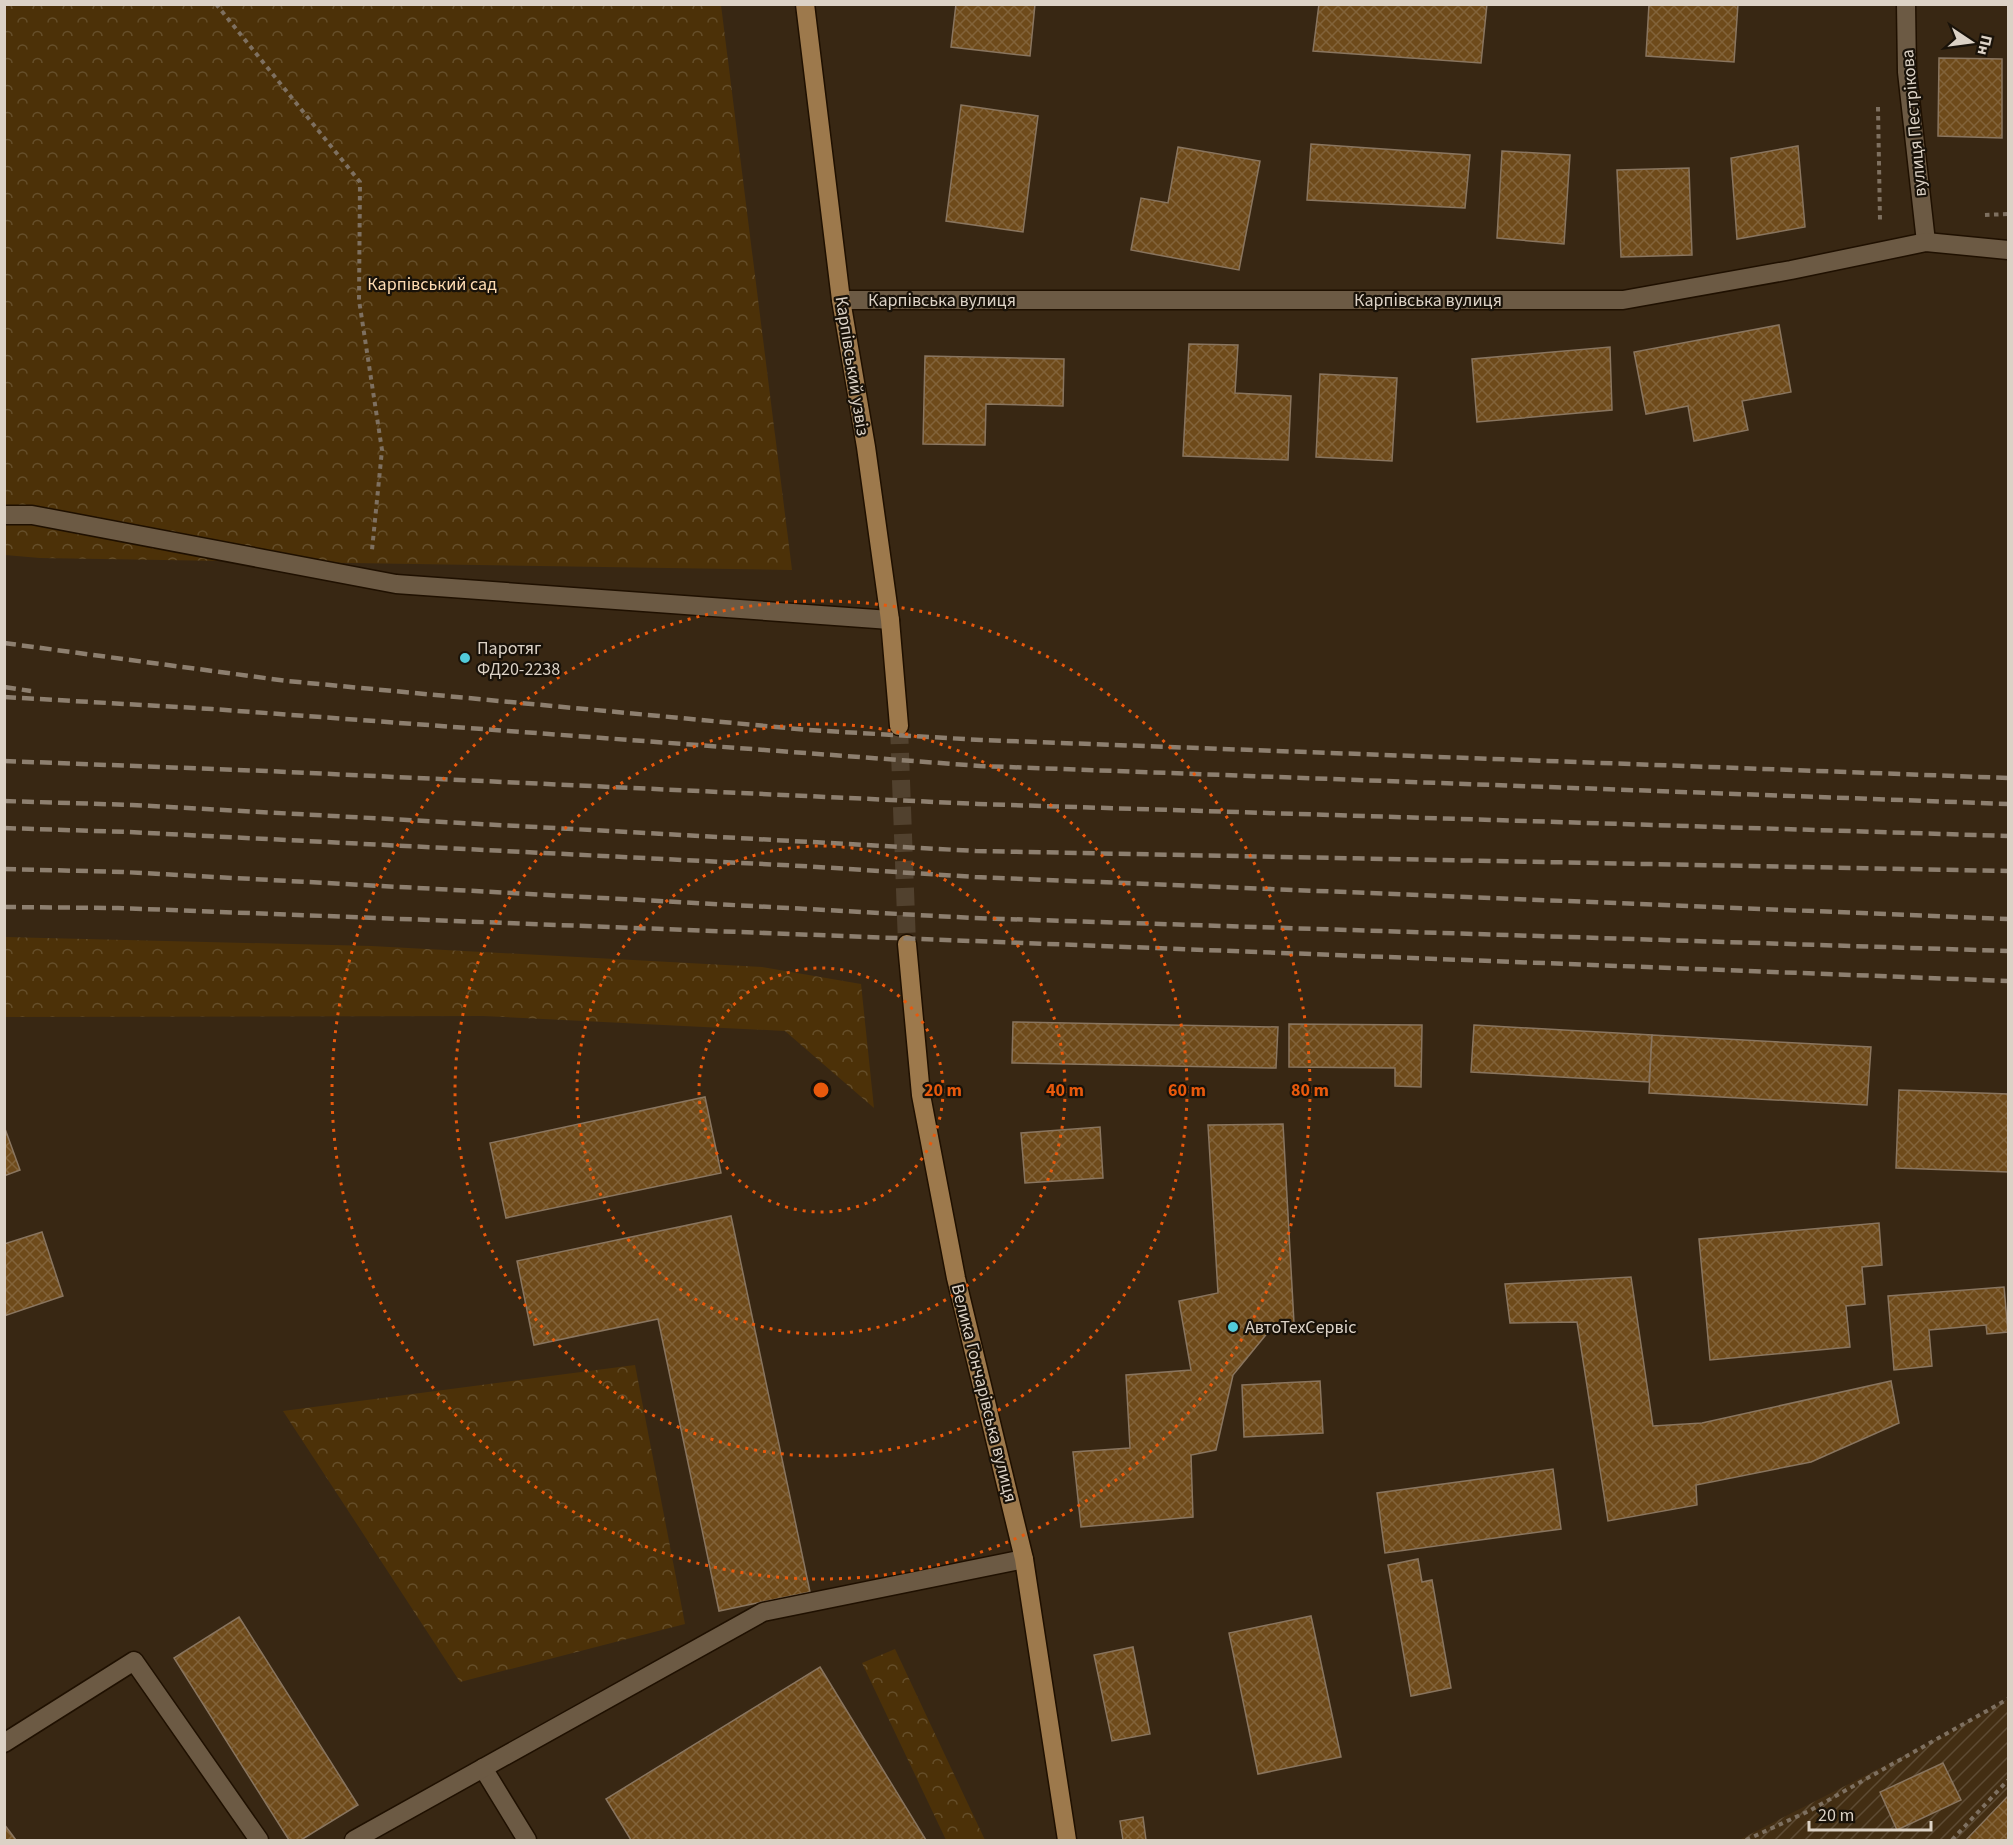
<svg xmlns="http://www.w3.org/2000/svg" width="2013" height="1845" viewBox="0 0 2013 1845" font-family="'Source Sans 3',sans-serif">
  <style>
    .industrial { fill: url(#industrial-furrows) }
    .forest { fill: url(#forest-crowns) }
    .building { fill: url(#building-cross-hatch); stroke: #89755f; stroke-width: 1.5 }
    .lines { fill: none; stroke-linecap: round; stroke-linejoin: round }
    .major-tunnel { stroke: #51412e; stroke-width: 18; stroke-dasharray: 18 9; stroke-linecap: butt }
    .minor-casing { stroke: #1f1000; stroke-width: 21 }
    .major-casing { stroke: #1f1000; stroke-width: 21 }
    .path { stroke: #7e7060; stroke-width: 4; stroke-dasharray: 4.5 4.5; stroke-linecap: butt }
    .minor { stroke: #6c5a44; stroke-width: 18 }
    .major { stroke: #9d794c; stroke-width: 18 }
    .rail { stroke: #8d7f6f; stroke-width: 4.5; stroke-dasharray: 12 6; stroke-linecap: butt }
    .ring { fill: none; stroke: #e8590c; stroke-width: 3; stroke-dasharray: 3 6 }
    .poi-dot { fill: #52cbda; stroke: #191209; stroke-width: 2 }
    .labels { text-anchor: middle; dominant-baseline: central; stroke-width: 4.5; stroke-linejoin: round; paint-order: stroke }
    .street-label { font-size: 18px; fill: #dcd2c6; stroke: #191209 }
    .park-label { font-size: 18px; fill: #fedbb2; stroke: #191209 }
    .poi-label { font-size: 18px; fill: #dcd2c6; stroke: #191209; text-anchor: start }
    .centre { fill: #e8590c; stroke: #191209; stroke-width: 3 }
    .ring-label { font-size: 18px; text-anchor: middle; font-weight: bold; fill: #e8590c; stroke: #191209; stroke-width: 4.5; stroke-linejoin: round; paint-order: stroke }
  </style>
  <defs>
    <pattern id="industrial-furrows" width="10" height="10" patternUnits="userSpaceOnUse" patternTransform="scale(1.5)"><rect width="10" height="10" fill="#432e13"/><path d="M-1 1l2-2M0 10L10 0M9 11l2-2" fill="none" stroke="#5e4b34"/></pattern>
    <pattern id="forest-crowns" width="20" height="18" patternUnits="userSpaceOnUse" patternTransform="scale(1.5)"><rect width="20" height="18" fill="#4c3108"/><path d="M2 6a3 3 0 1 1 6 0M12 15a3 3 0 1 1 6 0" fill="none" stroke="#654e2a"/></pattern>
    <pattern id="building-cross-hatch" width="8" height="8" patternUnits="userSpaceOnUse" patternTransform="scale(1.5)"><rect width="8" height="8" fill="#6e4a1a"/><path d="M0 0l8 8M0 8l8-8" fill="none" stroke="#82633a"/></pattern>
  </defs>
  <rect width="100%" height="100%" fill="#382713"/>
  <path class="industrial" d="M2008 1699V1840H1739L1943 1736Z"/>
  <g class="forest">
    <path d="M4 5H721L792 570 40 558 5 555Z"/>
    <path d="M5 937 371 946 762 967 861 984 874 1108 785 1031 483 1016 5 1017Z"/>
    <path d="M635 1365 685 1624 460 1682 283 1411Z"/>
    <path d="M895 1649 985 1840H946L862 1663Z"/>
  </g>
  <g class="building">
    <path d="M956 4H1035L1030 56 951 47Z"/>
    <path d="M1319 4H1487L1481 63 1313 51Z"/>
    <path d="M1649 4H1738L1734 62 1646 56Z"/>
    <path d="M1939 58 2002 59V138L1938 136Z"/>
    <path d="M961 105 1038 116 1023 232 946 221Z"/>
    <path d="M1311 144 1470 155 1465 208 1307 200Z"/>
    <path d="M1798 146 1805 227 1737 239 1731 158Z"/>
    <path d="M1178 147 1260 161 1239 270 1131 250 1141 198 1168 203Z"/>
    <path d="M1502 151 1570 155 1564 244 1497 238Z"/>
    <path d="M1689 168 1692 255 1621 257 1617 170Z"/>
    <path d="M1779 325 1791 392 1742 401 1748 430 1694 441 1688 406 1646 414 1634 352Z"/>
    <path d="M1189 344 1238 345 1235 393 1291 396 1288 460 1183 456Z"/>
    <path d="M1610 347 1612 410 1477 422 1472 359Z"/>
    <path d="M925 356 1064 359 1063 406 986 404 985 445 923 444Z"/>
    <path d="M1320 374 1397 378 1392 461 1316 457Z"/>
    <path d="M1013 1022 1278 1027 1276 1068 1012 1063Z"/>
    <path d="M1289 1024 1422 1025 1421 1087 1395 1086V1068L1289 1067Z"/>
    <path d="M1474 1025 1652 1035 1649 1082 1471 1072Z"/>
    <path d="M1652 1035 1871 1047 1867 1105 1649 1093Z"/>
    <path d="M1899 1090 2008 1094V1172L1896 1168Z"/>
    <path d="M705 1097 721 1173 506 1218 490 1143Z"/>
    <path d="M1283 1124 1294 1323 1269 1331 1233 1375 1216 1450 1191 1455 1193 1517 1081 1527 1073 1452 1130 1448 1126 1375 1191 1370 1179 1301 1218 1293 1208 1125Z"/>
    <path d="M4 1126 20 1170 4 1176Z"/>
    <path d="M1100 1127 1103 1178 1025 1183 1021 1133Z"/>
    <path d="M731 1216 810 1592 719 1611 658 1319 534 1345 517 1261Z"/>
    <path d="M1879 1223 1882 1265 1862 1267 1865 1304 1846 1306 1850 1347 1710 1360 1699 1239Z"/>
    <path d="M42 1232 63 1296 4 1316V1244Z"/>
    <path d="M1631 1277 1653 1426 1702 1423 1891 1381 1899 1423 1811 1462 1696 1485 1697 1505 1608 1521 1577 1322 1510 1323 1505 1284Z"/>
    <path d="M2004 1287 2008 1332 1987 1334 1986 1325 1929 1330 1932 1366 1894 1370 1888 1296Z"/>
    <path d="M1320 1381 1323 1433 1244 1437 1242 1385Z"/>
    <path d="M1553 1469 1561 1529 1385 1553 1377 1493Z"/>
    <path d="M1418 1559 1422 1582 1432 1580 1451 1688 1411 1696 1388 1565Z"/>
    <path d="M1311 1616 1341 1757 1258 1774 1229 1633Z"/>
    <path d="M239 1617 358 1805 301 1840H289L174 1658Z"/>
    <path d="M1133 1647 1150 1734 1112 1741 1094 1655Z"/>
    <path d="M820 1667 926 1840H631L606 1799Z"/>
    <path d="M1943 1763 1961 1800 1897 1830 1880 1792Z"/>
    <path d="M2008 1796V1840H1966Z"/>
    <path d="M1143 1817 1146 1840H1123L1120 1821Z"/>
    <path d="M4 1824 16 1840H4Z"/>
  </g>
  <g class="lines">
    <path class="major-tunnel" d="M899 726 907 944"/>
    <g class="minor-casing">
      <g id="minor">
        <path d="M1906 4 1907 72 1926 242"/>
        <path d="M841 300H1623L1791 270 1926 242 2008 250"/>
        <path d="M4 515H32L396 584 890 620"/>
        <path d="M4 1743 134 1661 259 1840"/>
        <path d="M483 1768 527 1840"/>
        <path d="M354 1840 763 1612 1024 1559"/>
      </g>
    </g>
    <g class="major-casing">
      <g id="major">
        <path d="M805 4 841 300 866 447 890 620 899 726"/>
        <path d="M907 944 921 1095 956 1278 1024 1559 1067 1840"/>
      </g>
    </g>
    <g class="path">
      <path d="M216 4 360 182 359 300 382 450 372 550"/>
      <path d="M1878 107 1880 220"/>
      <path d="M1985 215 2008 214"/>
      <path d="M1746 1840 1809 1811 2008 1699"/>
      <path d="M1952 1840 2008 1780"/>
    </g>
    <use href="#minor" class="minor"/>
    <use href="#major" class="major"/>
    <g class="rail">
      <path d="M4 643 287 681 808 730 981 740 2008 778"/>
      <path d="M4 687 31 691"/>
      <path d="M4 697 212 709 980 766 2008 804"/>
      <path d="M4 761 266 771 978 804 2008 836"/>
      <path d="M4 801 132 805 976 851 2008 871"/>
      <path d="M4 828 128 832 802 866 975 877 2008 919"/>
      <path d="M4 869 123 872 973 918 2008 951"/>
      <path d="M4 907 118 908 2008 981"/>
    </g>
  </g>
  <g class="ring">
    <circle cx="821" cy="1090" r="122"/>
    <circle cx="821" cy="1090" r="244"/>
    <circle cx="821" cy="1090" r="366"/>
    <circle cx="821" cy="1090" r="489"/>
  </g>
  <g class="poi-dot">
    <circle cx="465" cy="658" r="6"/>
    <circle cx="1233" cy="1327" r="6"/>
  </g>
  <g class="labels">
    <g class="street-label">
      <text transform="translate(1914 123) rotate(-95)">вулиця Пестрікова</text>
      <text x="942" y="300">Карпівська вулиця</text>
      <text x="1428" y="300">Карпівська вулиця</text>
      <text transform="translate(852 366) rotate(81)">Карпівський узвіз</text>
      <text transform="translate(984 1393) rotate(76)">Велика Гончарівська вулиця</text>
    </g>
    <g class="park-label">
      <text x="432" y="284">Карпівський сад</text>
    </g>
    <g class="poi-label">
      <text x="477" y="648">Паротяг<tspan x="477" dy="21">ФД20-2238</tspan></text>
      <text x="1245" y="1327">АвтоТехСервіс</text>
    </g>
  </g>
  <circle cx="821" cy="1090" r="9" class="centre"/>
  <g class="ring-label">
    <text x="943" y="1096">20 m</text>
    <text x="1065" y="1096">40 m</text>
    <text x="1187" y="1096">60 m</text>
    <text x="1310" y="1096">80 m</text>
  </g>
  <rect width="2013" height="1845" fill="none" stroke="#dcd2c6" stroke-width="12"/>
  <g transform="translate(1971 42) rotate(103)" stroke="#191209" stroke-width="4.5" paint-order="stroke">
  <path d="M0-4.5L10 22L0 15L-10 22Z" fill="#dcd2c6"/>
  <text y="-9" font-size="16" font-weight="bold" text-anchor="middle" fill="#dcd2c6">Пн</text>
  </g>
  <path d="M1809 1821v9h122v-9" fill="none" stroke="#dcd2c6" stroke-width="3"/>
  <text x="1818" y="1821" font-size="18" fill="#dcd2c6" stroke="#191209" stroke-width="4.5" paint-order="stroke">20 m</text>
</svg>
